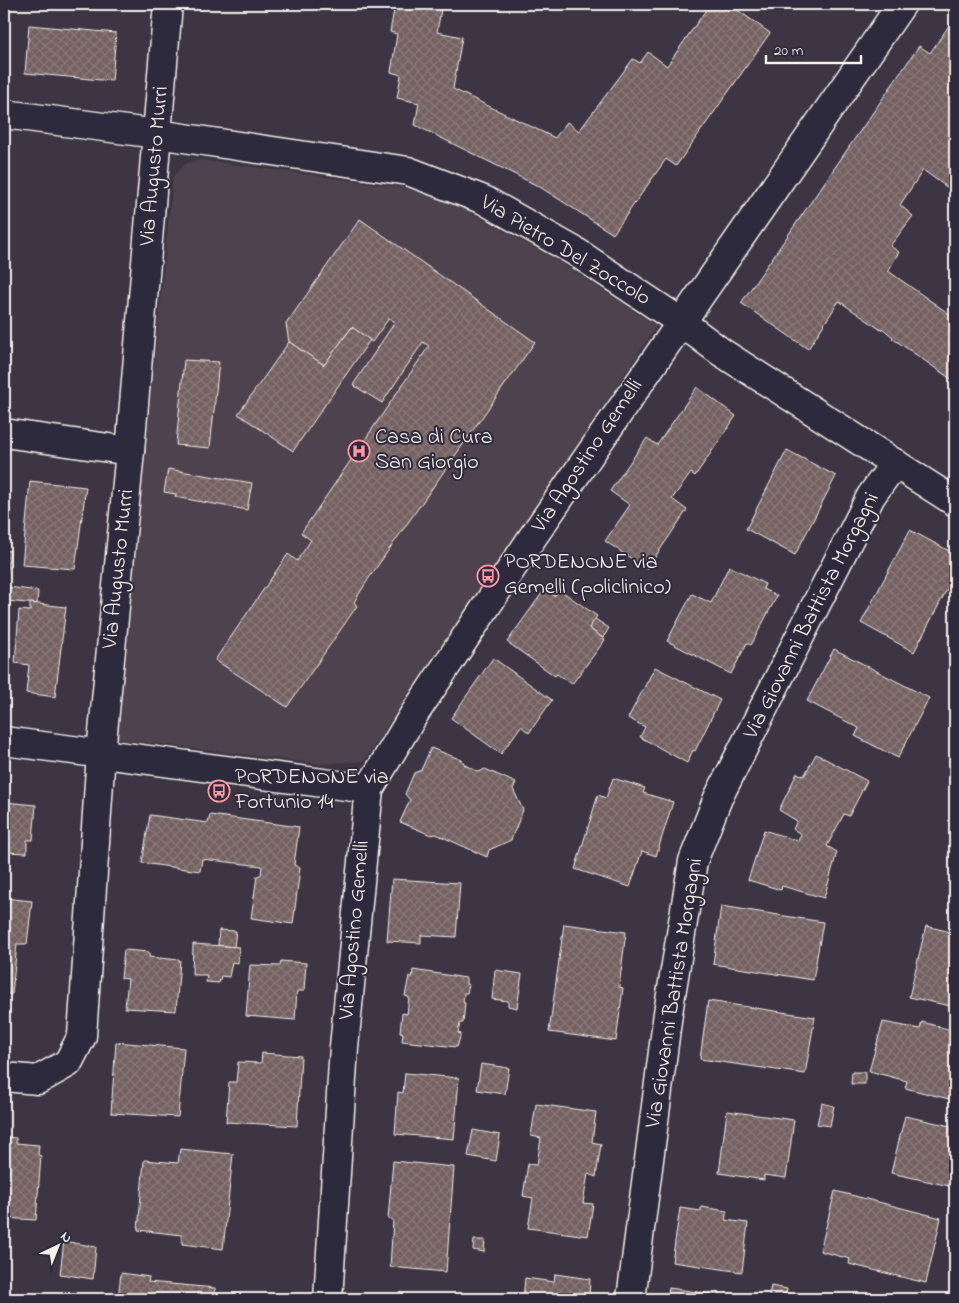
<svg xmlns="http://www.w3.org/2000/svg" width="959" height="1303" viewBox="0 0 959 1303" font-family="'Indie Flower',sans-serif">
  <style>
    .built { fill: #4e424d }
    .building { fill: url(#building-cross-hatch); stroke: #f4f1e8 }
    .lines { fill: none; stroke-linecap: round; stroke-linejoin: round }
    .street-casing { stroke: #f4f1e8; stroke-width: 31 }
    .street { stroke: #2f2a3d; stroke-width: 28 }
    .labels { text-anchor: middle; dominant-baseline: central; stroke-width: 4; stroke-linejoin: round; paint-order: stroke }
    .street-label { font-size: 22px; fill: #f4f1e8; stroke: #2f2a3d }
    .poi-label { font-size: 22px; fill: #f4f1e8; stroke: #2f2a3d; text-anchor: start }
  </style>
  <defs>
    <pattern id="building-cross-hatch" width="8" height="8" patternUnits="userSpaceOnUse" patternTransform="scale(1.25)"><rect width="8" height="8" fill="#756162"/><path d="M0 0l8 8M0 8l8-8" fill="none" stroke="#897878"/></pattern>
  </defs>
  <rect width="100%" height="100%" fill="#3d3544"/>
  <filter id="ink" filterUnits="userSpaceOnUse"><feTurbulence type="fractalNoise" baseFrequency=".02" numOctaves="2"/><feDisplacementMap in="SourceGraphic" scale="10" xChannelSelector="R" yChannelSelector="G"/><feConvolveMatrix kernelMatrix="1 2 1 2 8 2 1 2 1" color-interpolation-filters="sRGB"/></filter>
  <g filter="url(#ink)">
    <path class="built" d="M201 160 407 188 459 206 557 260 657 326 364 761 321 764 116 739 173 176 187 163Z"/>
    <g class="building">
      <path d="M395 4H442L437 32 462 37 453 89 555 138 567 122 579 131 633 59 640 63 648 52 667 66 710 4H729L770 33 676 166 666 159 613 234 540 187 415 125 419 103 397 98 401 75 391 72 397 34 390 32Z"/>
      <path d="M955 17V123L952 128 955 130V193L923 170 900 205 913 216 890 246 899 252 888 271 955 318V379L952 377 951 379 892 338 893 337 882 328 881 330 839 301 808 349 741 303 919 46 930 53Z"/>
      <path d="M29 25 116 33 112 81 25 73Z"/>
      <path d="M360 219 535 342 369 578 354 602 357 606 287 707 215 660 288 554 297 561 311 540 301 533 429 346 423 342 382 403 353 385 395 322 389 318 372 342 352 327 324 365 289 342 286 324Z"/>
      <path d="M352 327 370 340 293 451 238 414 289 342 324 365Z"/>
      <path d="M184 360 219 362 210 448 176 445Z"/>
      <path d="M697 387 736 416 695 476 691 473 672 499 687 510 647 569 605 541 630 505 610 491 647 438 657 445Z"/>
      <path d="M787 450 836 476 795 555 746 529Z"/>
      <path d="M168 469 252 483 247 510 175 497 176 494 164 492Z"/>
      <path d="M30 481 86 487 75 569 22 565Z"/>
      <path d="M910 530 955 554V574L914 652 861 623Z"/>
      <path d="M4 550 10 551 6 581H4Z"/>
      <path d="M729 566 765 584 763 589 777 596 751 645 747 643 731 674 667 641 692 594 711 603Z"/>
      <path d="M8 587 38 591 37 604 6 601Z"/>
      <path d="M545 589 554 596 560 590 597 616 589 628 605 640 572 684 557 674 555 676 507 642Z"/>
      <path d="M30 603 66 607 55 697 26 693 29 665 15 663 19 610 30 611Z"/>
      <path d="M595 619 609 628 603 638 589 628Z"/>
      <path d="M834 649 929 698 898 758 855 736 859 728 807 701Z"/>
      <path d="M493 658 552 700 529 733 521 726 501 754 451 718Z"/>
      <path d="M655 667 720 700 695 751 693 750 687 763 640 737 645 727 628 718Z"/>
      <path d="M431 748 462 760 465 765 479 772 485 769 516 783 513 789 523 810 511 840 489 850 487 857 436 834 431 835 400 822 410 800 405 794 414 773 421 770Z"/>
      <path d="M816 754 867 781 849 816 844 814 827 846 837 852 824 898 782 886 781 890 748 880 764 830 798 841 801 834 793 829 797 821 779 810 797 773 804 776Z"/>
      <path d="M613 778 645 788 643 793 673 802 656 856 642 851 630 887 575 869 598 795 606 798Z"/>
      <path d="M4 802 36 805 33 840H27V853L4 852Z"/>
      <path d="M150 815 208 823 210 815 299 827 294 865 300 868 293 924 251 918 257 876 261 875 262 866 202 859 200 871 142 863Z"/>
      <path d="M392 879 460 883 456 937 421 935V943L387 941Z"/>
      <path d="M4 898 32 901 27 944H17L12 994H4Z"/>
      <path d="M721 906 823 922 813 980 713 964Z"/>
      <path d="M564 924 626 932 619 987 623 988 616 1041 549 1032Z"/>
      <path d="M926 926 955 933V1007L909 997Z"/>
      <path d="M219 930 236 931 234 947 218 945Z"/>
      <path d="M193 944 239 947 238 963 232 962 229 977 221 976 219 983 206 982 207 975H192Z"/>
      <path d="M124 950 149 952V957L180 960 176 1011 125 1008 128 979 121 978Z"/>
      <path d="M281 961 306 963 304 991H297L295 1020 246 1016 250 965 280 966Z"/>
      <path d="M413 970 466 978V984L469 985 467 993H464L463 1002 465 1003 463 1023H460L458 1033 461 1034 457 1047 402 1041 403 1033 400 1032 402 1013 407 1014 409 997 405 996 409 976 412 978Z"/>
      <path d="M495 970 522 974 517 1008 508 1006V1001L492 999Z"/>
      <path d="M708 1001 815 1017 805 1074 700 1059Z"/>
      <path d="M883 1022 920 1029 922 1022 955 1031V1092L952 1091 949 1099 905 1088 907 1081 869 1071Z"/>
      <path d="M116 1042 184 1048 178 1117 111 1113Z"/>
      <path d="M262 1053 301 1056 297 1126 226 1122 229 1082H236L238 1062 261 1063Z"/>
      <path d="M481 1064 509 1068 505 1094 477 1090Z"/>
      <path d="M852 1072H865V1084H851Z"/>
      <path d="M405 1073 459 1078 454 1139 395 1134 398 1092 403 1093Z"/>
      <path d="M822 1103 834 1106 830 1126 817 1124Z"/>
      <path d="M536 1104 596 1112 592 1142 601 1144 596 1177 588 1174 583 1203 593 1204 588 1236 528 1228 533 1198 523 1196 528 1164 537 1165 541 1138 531 1136Z"/>
      <path d="M727 1111 794 1120 786 1178 764 1175V1180L719 1173Z"/>
      <path d="M905 1116 955 1127V1183L954 1187 891 1173Z"/>
      <path d="M473 1130 500 1135 496 1161 468 1156Z"/>
      <path d="M4 1137 16 1138V1143L39 1145 38 1155 41 1156 36 1220 4 1218Z"/>
      <path d="M180 1149 233 1154 223 1249 182 1244V1235L138 1230 144 1160 178 1163Z"/>
      <path d="M393 1161 454 1167 446 1272 390 1267 393 1220 388 1219Z"/>
      <path d="M835 1191 941 1218 926 1283 849 1264 850 1259 820 1251Z"/>
      <path d="M701 1207 727 1211 725 1220 748 1223 742 1272 672 1262 680 1208 701 1211Z"/>
      <path d="M474 1240H485L484 1252 473 1250Z"/>
      <path d="M64 1241 96 1247 93 1279 60 1274Z"/>
      <path d="M121 1273 149 1277 148 1282 215 1288 214 1299H118Z"/>
      <path d="M555 1274 590 1279 589 1299H523L525 1278 554 1282Z"/>
      <path d="M771 1286 787 1289 784 1299H768Z"/>
      <path d="M669 1288 732 1297 731 1299H667Z"/>
    </g>
    <g class="lines">
      <g class="street-casing">
        <g id="street">
          <path d="M4 114 157 134 408 171 484 200 576 252 681 322 721 352 955 502"/>
          <path d="M4 433 130 451"/>
          <path d="M4 741 369 789"/>
          <path d="M4 1077 38 1080 68 1063 82 1036 101 753 130 451 168 4"/>
          <path d="M328 1299 344 1047 369 789 413 716 534 535 902 4"/>
          <path d="M631 1299 668 1013 693 861 718 798 871 496 895 463"/>
        </g>
      </g>
      <use href="#street" class="street"/>
    </g>
  </g>
  <defs>
    <g id="hospital-ring" transform="scale(1.125)"><circle r="9.5" fill="#2f2a3d" stroke="#ff9aa2" stroke-width="1.5"/><path d="M-5-5h3v3.5h4V-5h3V5h-3V1.5h-4V5h-3Z" fill="#ff9aa2"/></g>
    <g id="bus-ring" transform="scale(1.125)"><circle r="9.5" fill="#2f2a3d" stroke="#ff9aa2" stroke-width="1.5"/><path d="M-5-6H5V4H4V6H2V4H-2V6H-4V4H-5ZM-3.5-4V0h7V-4ZM-3.5 1.2v1.5H-2V1.2ZM2 1.2v1.5H3.5V1.2Z" fill="#ff9aa2"/></g>
  </defs>
  <g fill-rule="evenodd">
    <use href="#hospital-ring" x="359" y="451"/>
    <use href="#bus-ring" x="488" y="576"/>
    <use href="#bus-ring" x="219" y="791"/>
  </g>
  <g class="labels">
    <g class="street-label">
      <text transform="translate(155 166) rotate(-85)">Via Augusto Murri</text>
      <text transform="translate(565 251) rotate(31)">Via Pietro Del Zoccolo</text>
      <text transform="translate(588 456) rotate(-56)">Via Agostino Gemelli</text>
      <text transform="translate(119 569) rotate(-84)">Via Augusto Murri</text>
      <text transform="translate(812 616) rotate(-63)">Via Giovanni Battista Morgagni</text>
      <text transform="translate(355 930) rotate(-85)">Via Agostino Gemelli</text>
      <text transform="translate(675 993) rotate(-81)">Via Giovanni Battista Morgagni</text>
    </g>
    <g class="poi-label">
      <text x="375" y="438">Casa di Cura<tspan x="375" dy="25">San Giorgio</tspan></text>
      <text x="504" y="563">PORDENONE via<tspan x="504" dy="25">Gemelli (policlinico)</tspan></text>
      <text x="235" y="778">PORDENONE via<tspan x="235" dy="25">Fortunio 14</tspan></text>
    </g>
  </g>
  <rect width="959" height="1303" fill="none" stroke="#2f2a3d" stroke-width="20"/>
  <rect x="10" y="10" width="939" height="1283" fill="none" stroke="#f4f1e8" stroke-width="2" filter="url(#ink)"/>
  <g transform="translate(58 1246) rotate(43)" stroke="#2f2a3d" stroke-width="4" paint-order="stroke">
  <path d="M0-4L9 19L0 12L-9 19Z" fill="#f4f1e8"/>
  <text y="-8" font-size="14" font-weight="bold" text-anchor="middle" fill="#f4f1e8">N</text>
  </g>
  <path d="M766 55v8h95v-8" fill="none" stroke="#f4f1e8" stroke-width="2.5"/>
  <text x="774" y="55" font-size="15" fill="#f4f1e8" stroke="#2f2a3d" stroke-width="4" paint-order="stroke">20 m</text>
</svg>
